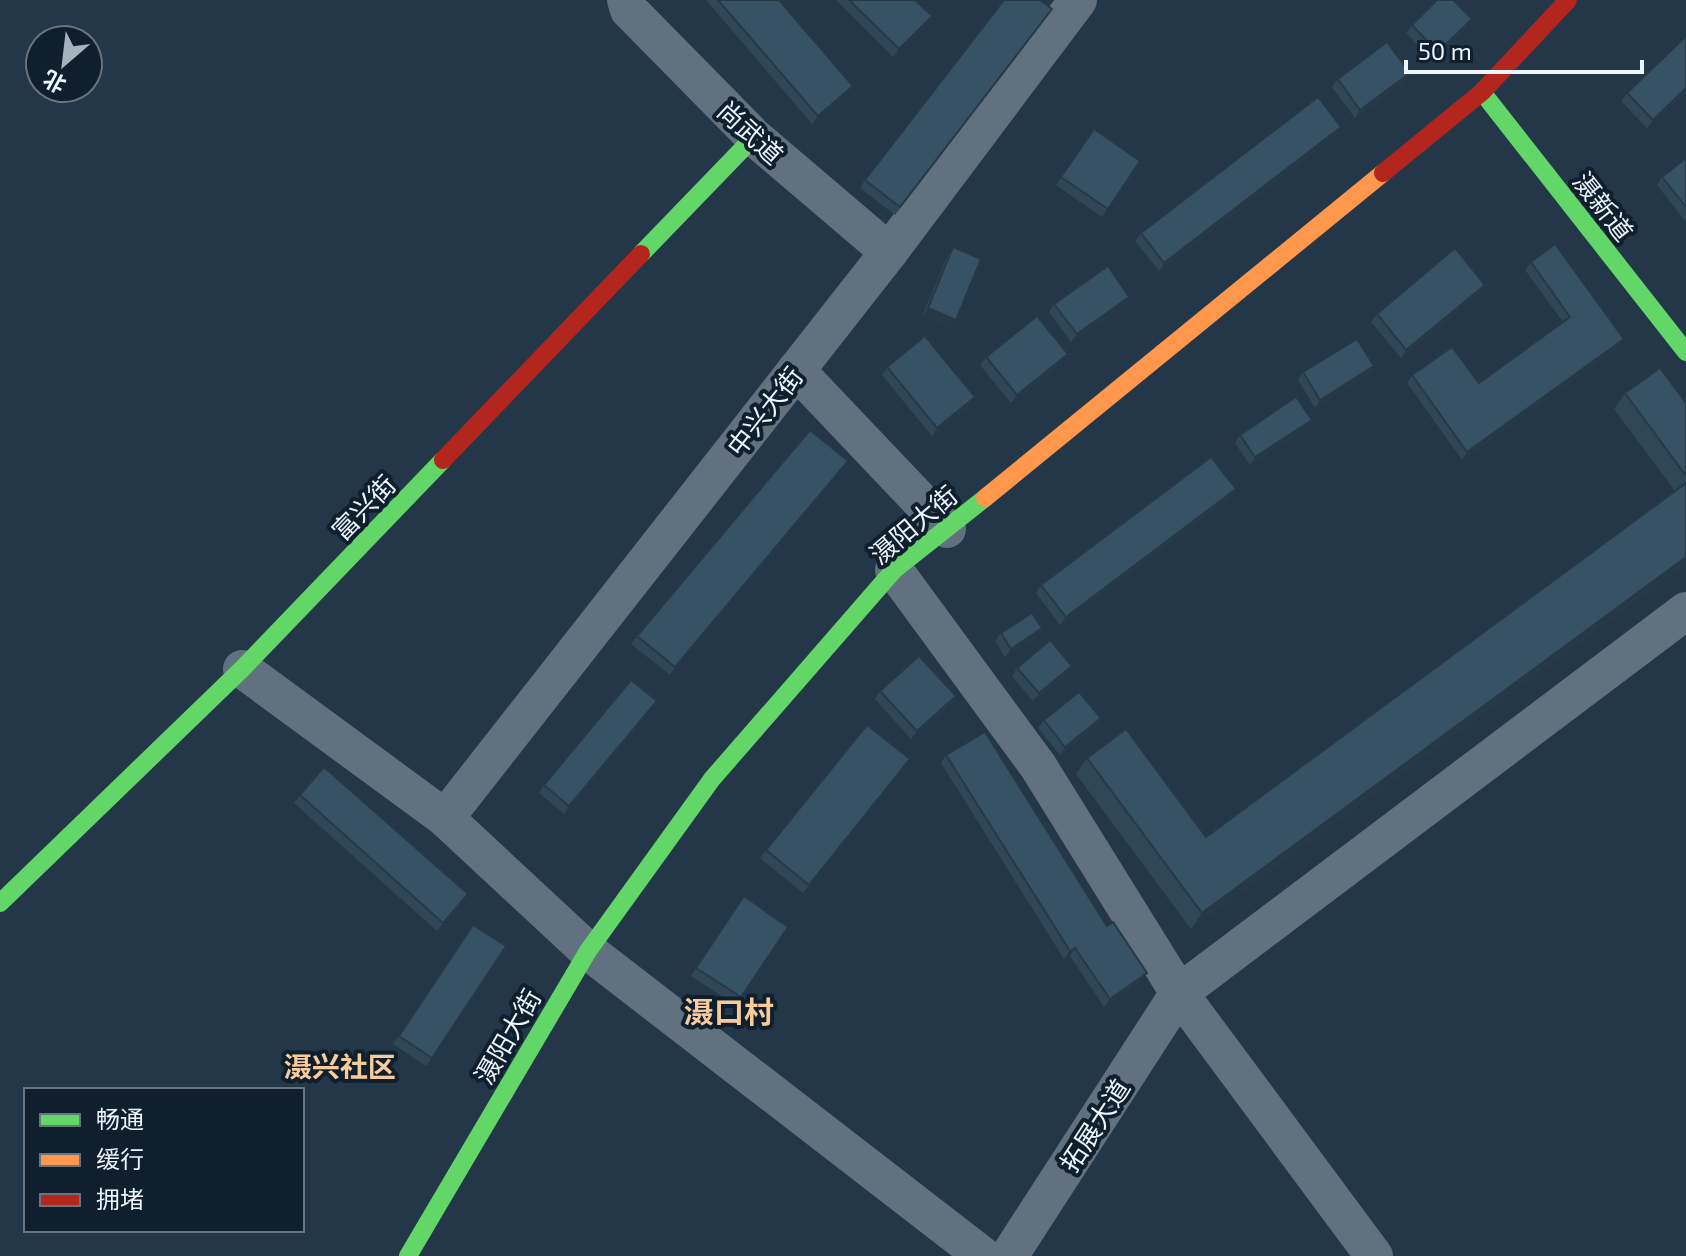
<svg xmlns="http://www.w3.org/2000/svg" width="1686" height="1256" viewBox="0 0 1686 1256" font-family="'Exo 2','Noto Sans SC',sans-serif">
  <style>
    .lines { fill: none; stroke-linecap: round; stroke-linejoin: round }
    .street { stroke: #62717f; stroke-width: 38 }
    .fast { stroke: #63d668; stroke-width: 18 }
    .slow { stroke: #ff974d; stroke-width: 18 }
    .jam { stroke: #b3261e; stroke-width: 18 }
    .wall { fill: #304757 }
    .shaded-wall { fill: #273947 }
    .building { fill: #385265; stroke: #273947; stroke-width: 2 }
    .labels { text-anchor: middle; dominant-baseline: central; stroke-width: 8; stroke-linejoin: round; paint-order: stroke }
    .street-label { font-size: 26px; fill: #ecf4fc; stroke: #101f2d }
    .neighbourhood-label { font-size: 28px; font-weight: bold; fill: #f7cb9b; stroke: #101f2d }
    .quarter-label { font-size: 30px; font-weight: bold; fill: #f7cb9b; stroke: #101f2d }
  </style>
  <rect width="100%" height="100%" fill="#243749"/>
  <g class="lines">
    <g class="street">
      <path d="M626 0 629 10 754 137 889 252"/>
      <path d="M796 370 947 529"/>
      <path d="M894 570 1038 766 1179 993 1374 1256"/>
      <path d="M242 669 445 818 588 951 983 1256"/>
      <path d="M445 818 889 252 1078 0"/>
      <path d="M1009 1256 1179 993 1686 611"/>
    </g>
    <g class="fast">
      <path d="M1482 92 1686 352"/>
      <path d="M641 254 754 137"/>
      <path d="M0 903 242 669 443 460"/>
      <path d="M408 1256 588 951 712 779 894 570 985 498"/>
    </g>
    <path class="slow" d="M985 498 1383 173"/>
    <g class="jam">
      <path d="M1383 173 1482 92 1568 0"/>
      <path d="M443 460 641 254"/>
    </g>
  </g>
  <g class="wall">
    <path d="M706 0H779L847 94 812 124Z"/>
    <path d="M836 0H915L932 16 926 24 893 57Z"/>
    <path d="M1052 9 895 215 860 188 865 180Z"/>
    <path d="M1412 25 1466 27 1432 60 1406 33Z"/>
    <path d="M1686 36V91L1647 128 1621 101 1627 93Z"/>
    <path d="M1338 79 1405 81 1355 118 1332 87Z"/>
    <path d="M1341 127 1336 135 1159 271 1135 241 1141 233Z"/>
    <path d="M1094 129 1140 161 1102 217 1056 185Z"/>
    <path d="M1686 158V222L1657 185 1662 177Z"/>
    <path d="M953 247 951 328 922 316 948 255Z"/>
    <path d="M1531 262 1624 339 1618 347 1462 460 1407 383 1412 375 1479 383 1563 322 1525 270Z"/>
    <path d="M1485 285 1480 292 1401 358 1371 322 1377 314Z"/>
    <path d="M1054 304 1124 305 1071 342 1049 312Z"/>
    <path d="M1068 354 1062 362 1011 403 980 365 986 357Z"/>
    <path d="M1374 366 1368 374 1315 408 1298 380 1303 372Z"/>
    <path d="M887 367 969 405 932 436 882 375Z"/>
    <path d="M1625 393 1686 403V564L1191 929 1076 774 1087 758 1206 837 1675 491 1614 409Z"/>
    <path d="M1306 428 1250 465 1235 443 1240 435Z"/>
    <path d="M842 469 670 675 631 644 637 636Z"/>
    <path d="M1236 489 1230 497 1060 625 1036 593 1041 585Z"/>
    <path d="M1001 633 1037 636 1005 657 995 641Z"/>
    <path d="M1072 666 1066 674 1033 701 1012 676 1017 668Z"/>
    <path d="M880 691 950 704 911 739 875 699Z"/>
    <path d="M651 709 564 814 539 793 544 785Z"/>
    <path d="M1101 718 1095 726 1060 755 1038 728 1044 720Z"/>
    <path d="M946 755 1107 926 1141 981 1104 1007 1070 956 1064 959 941 763Z"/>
    <path d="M904 767 803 893 760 858 766 850Z"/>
    <path d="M300 795 463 902 437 931 294 803Z"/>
    <path d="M744 896 788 927 735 1005 691 976Z"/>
    <path d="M473 925 506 946 426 1066 393 1044Z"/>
  </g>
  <g class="shaded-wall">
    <path d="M932 16 926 24 893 57 899 49Z"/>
    <path d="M1472 19 1466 27 1432 60 1438 52Z"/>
    <path d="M1410 73 1405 81 1355 118 1360 110Z"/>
    <path d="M853 86 847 94 812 124 818 116Z"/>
    <path d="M1686 88V91L1647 128 1653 120Z"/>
    <path d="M1341 127 1336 135 1159 271 1164 263Z"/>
    <path d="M1485 285 1480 292 1401 358 1406 350Z"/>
    <path d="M1129 297 1124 305 1071 342 1077 334Z"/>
    <path d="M928 308 956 320 951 328 922 316Z"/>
    <path d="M1624 339 1618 347 1462 460 1467 452Z"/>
    <path d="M1068 354 1062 362 1011 403 1017 395Z"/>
    <path d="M1374 366 1368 374 1315 408 1320 400Z"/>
    <path d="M975 397 969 405 932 436 937 428Z"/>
    <path d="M1312 420 1306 428 1250 465 1255 457Z"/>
    <path d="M848 461 842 469 670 675 675 667Z"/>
    <path d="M1236 489 1230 497 1060 625 1066 617Z"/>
    <path d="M1686 557V564L1191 929 1202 913Z"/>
    <path d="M1042 628 1037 636 1005 657 1011 649Z"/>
    <path d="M1072 666 1066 674 1033 701 1039 693Z"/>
    <path d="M956 696 950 704 911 739 917 731Z"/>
    <path d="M657 701 651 709 564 814 569 806Z"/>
    <path d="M1101 718 1095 726 1060 755 1065 747Z"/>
    <path d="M468 894 463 902 437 931 443 923Z"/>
    <path d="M1075 948 1070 956 1064 959 1070 951Z"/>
    <path d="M1147 973 1141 981 1104 1007 1110 999Z"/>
  </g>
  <g class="building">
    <path d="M718 0H779L853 86 818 116Z"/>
    <path d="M849 0H915L932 16 899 49Z"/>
    <path d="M1004 0H1040L1052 9 900 207 865 180Z"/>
    <path d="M1437 0H1453L1472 19 1438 52 1412 25Z"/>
    <path d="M1686 36V88L1653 120 1627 93Z"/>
    <path d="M1387 42 1410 73 1360 110 1338 79Z"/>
    <path d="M1318 97 1341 127 1164 263 1141 233Z"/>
    <path d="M1094 129 1140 161 1108 209 1061 177Z"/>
    <path d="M1686 158V207L1662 177Z"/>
    <path d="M1555 244 1624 339 1467 452 1412 375 1452 347 1479 383 1570 317 1531 262Z"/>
    <path d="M953 247 981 259 956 320 928 308Z"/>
    <path d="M1455 248 1485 285 1406 350 1377 314Z"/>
    <path d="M1108 266 1129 297 1077 334 1054 304Z"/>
    <path d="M1037 316 1068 354 1017 395 986 357Z"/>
    <path d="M925 336 975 397 937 428 887 367Z"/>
    <path d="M1357 339 1374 366 1320 400 1303 372Z"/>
    <path d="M1660 368 1686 403V476L1625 393Z"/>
    <path d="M1296 397 1312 420 1255 457 1240 435Z"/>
    <path d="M810 430 848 461 675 667 637 636Z"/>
    <path d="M1211 457 1236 489 1066 617 1041 585Z"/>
    <path d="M1686 483V557L1202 913 1087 758 1126 729 1206 837Z"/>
    <path d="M1032 613 1042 628 1011 649 1001 633Z"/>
    <path d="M1050 640 1072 666 1039 693 1017 668Z"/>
    <path d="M919 656 956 696 917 731 880 691Z"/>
    <path d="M631 680 657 701 569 806 544 785Z"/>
    <path d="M1079 692 1101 718 1065 747 1044 720Z"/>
    <path d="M867 725 910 759 809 885 766 850Z"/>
    <path d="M985 732 1107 926 1113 922 1147 973 1110 999 1075 948 1070 951 946 755Z"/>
    <path d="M324 767 468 894 443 923 300 795Z"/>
    <path d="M744 896 788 927 741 997 696 968Z"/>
    <path d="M473 925 506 946 432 1058 399 1036Z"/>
  </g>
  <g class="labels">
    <g class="street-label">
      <text transform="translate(751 132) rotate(43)">尚武道</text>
      <text transform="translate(1604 206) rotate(52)">滠新道</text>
      <text transform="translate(764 411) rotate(-52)">中兴大街</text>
      <text transform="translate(363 507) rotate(-46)">富兴街</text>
      <text transform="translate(913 524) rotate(-40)">滠阳大街</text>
      <text transform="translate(507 1036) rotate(-60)">滠阳大街</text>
      <text transform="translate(1094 1125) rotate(-57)">拓展大道</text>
    </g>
    <g class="neighbourhood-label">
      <text x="340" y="1066">滠兴社区</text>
    </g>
    <g class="quarter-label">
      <text x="729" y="1011">滠口村</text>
    </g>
  </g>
  <rect x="24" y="1088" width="280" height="144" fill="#101f2d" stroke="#687480" stroke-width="2"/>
  <rect x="40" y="1114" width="40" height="12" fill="#63d668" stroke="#687480" stroke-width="2"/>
  <text x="96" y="1128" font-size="24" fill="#ecf4fc">畅通</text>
  <rect x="40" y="1154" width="40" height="12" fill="#ff974d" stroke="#687480" stroke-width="2"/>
  <text x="96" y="1168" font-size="24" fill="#ecf4fc">缓行</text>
  <rect x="40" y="1194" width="40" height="12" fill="#b3261e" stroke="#687480" stroke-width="2"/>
  <text x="96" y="1208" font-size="24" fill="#ecf4fc">拥堵</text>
  <g transform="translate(64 64) rotate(208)"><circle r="38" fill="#101f2d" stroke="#687480" stroke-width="2"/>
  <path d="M0-6L14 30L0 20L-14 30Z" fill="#a6b2bd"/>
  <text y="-12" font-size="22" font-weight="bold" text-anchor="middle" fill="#ecf4fc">北</text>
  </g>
  <path d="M1406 60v12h236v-12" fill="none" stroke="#ecf4fc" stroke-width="4"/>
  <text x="1418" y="60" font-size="24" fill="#ecf4fc" stroke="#101f2d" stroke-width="6" paint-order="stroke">50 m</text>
</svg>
